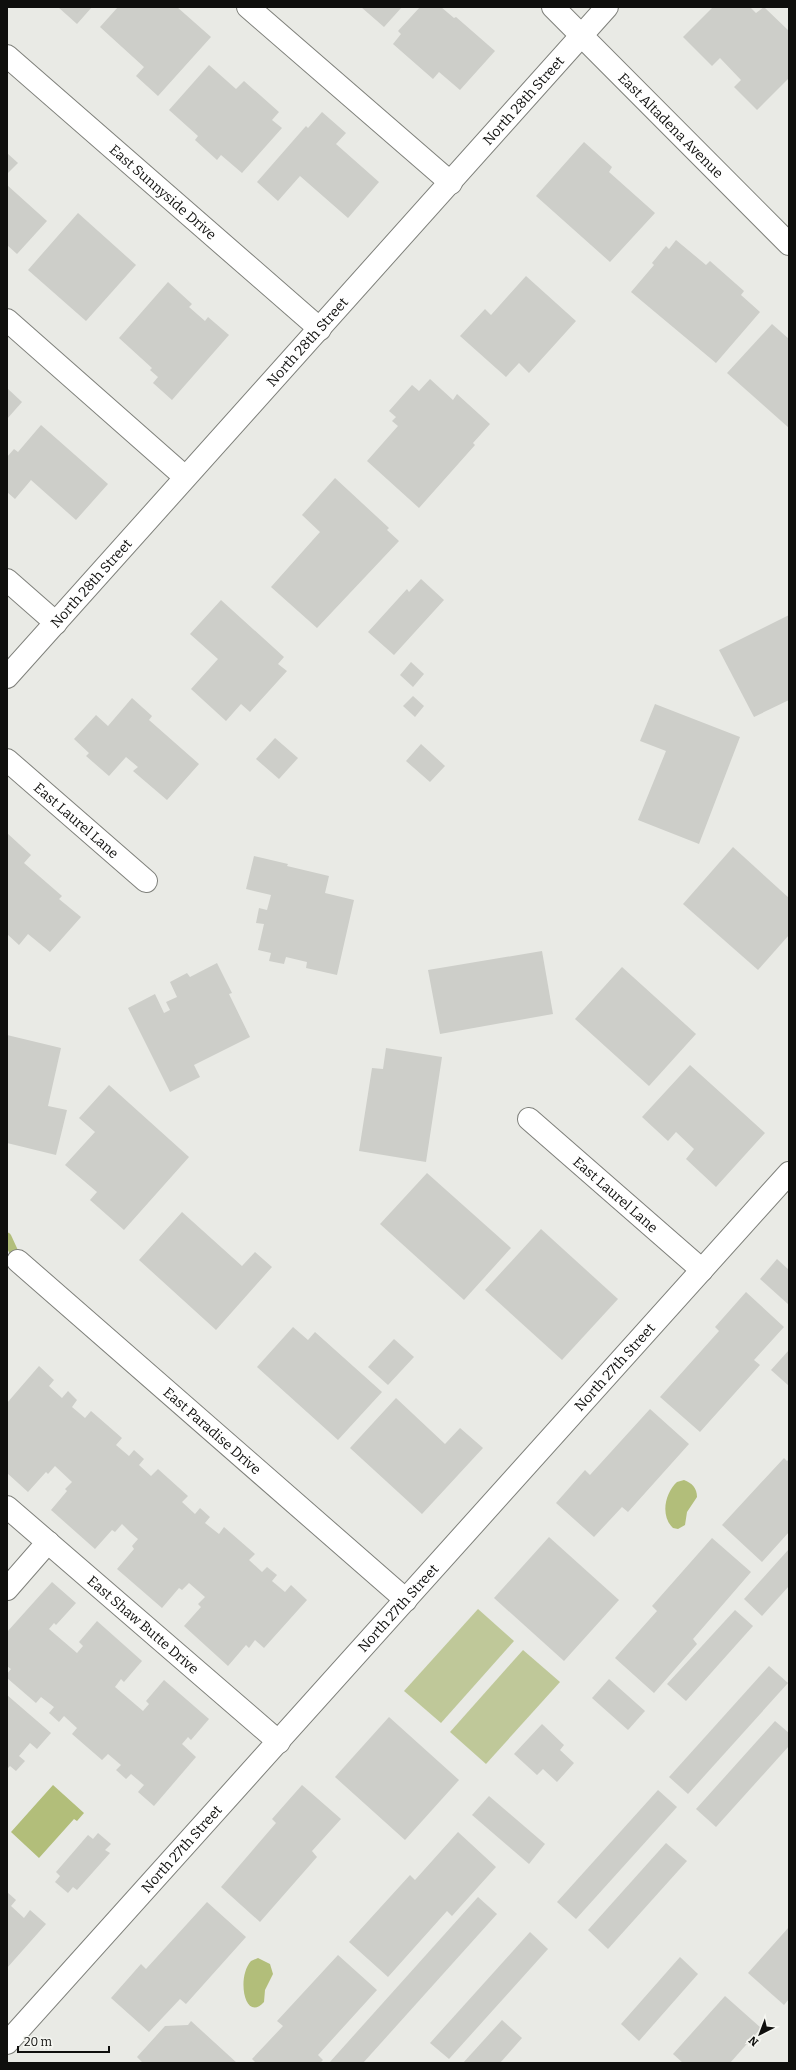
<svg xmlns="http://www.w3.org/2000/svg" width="796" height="2070" viewBox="0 0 796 2070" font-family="Bitter,serif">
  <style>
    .green { fill: #bfc899 }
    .water { fill: #b2be7a }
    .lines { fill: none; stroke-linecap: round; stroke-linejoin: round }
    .stream { stroke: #b2be7a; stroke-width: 9 }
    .building { fill: #cdcec9 }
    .minor-casing { stroke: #7f807b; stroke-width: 24 }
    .minor { stroke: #fff; stroke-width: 22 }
    .labels { text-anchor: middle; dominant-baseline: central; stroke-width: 3.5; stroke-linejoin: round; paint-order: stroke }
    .street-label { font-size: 14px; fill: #0f0f0d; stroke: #f6f7f2 }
  </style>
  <rect width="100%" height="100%" fill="#e9eae5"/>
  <g class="green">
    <path d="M478 1609 514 1641 441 1723 404 1691Z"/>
    <path d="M523 1650 560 1682 486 1764 450 1732Z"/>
  </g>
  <g class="water">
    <path d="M684 1480C692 1483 697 1488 697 1497L687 1512 685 1525 678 1529 673 1528C660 1516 665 1493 677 1482Z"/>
    <path d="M53 1785 84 1813 77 1821 74 1819 39 1858 11 1832Z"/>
    <path d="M258 1958 270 1964 273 1974 265 1990 264 2002C245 2023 236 1978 251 1961Z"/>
  </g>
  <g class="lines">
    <path class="stream" d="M7 1237 18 1261"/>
  </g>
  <g class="building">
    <path d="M58 7H92L77 24Z"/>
    <path d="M118 7H177L211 37 158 96 136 76 144 67 100 27Z"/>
    <path d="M361 7H402L384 27Z"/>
    <path d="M420 7H441L454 18 456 17 495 51 460 90 439 72 433 79 393 44 401 34 398 31Z"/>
    <path d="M713 7H750L756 13 764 7 789 31V78L757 110 734 87 741 80 720 58 712 66 683 37Z"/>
    <path d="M209 65 236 89 244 81 279 112 272 120 282 128 242 173 221 155 217 160 195 140 198 136 169 110Z"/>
    <path d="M322 112 346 133 336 144 379 182 348 218 300 176 278 201 257 182 306 126 308 128Z"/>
    <path d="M584 142 612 167 609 172 655 213 610 262 536 196Z"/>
    <path d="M7 153 18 163 7 174Z"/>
    <path d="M7 185 47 221 17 254 7 245Z"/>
    <path d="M78 213 136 265 86 321 28 270Z"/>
    <path d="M676 240 706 265 710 261 744 291 741 295 760 312 716 363 631 292 654 265 652 263 666 246 669 249Z"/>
    <path d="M526 276 576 321 529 373 519 363 506 377 460 336 485 309 491 315Z"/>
    <path d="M168 282 192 304 189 307 205 321 208 317 229 335 172 400 153 383 158 377 150 370 152 368 119 338Z"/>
    <path d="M772 324 789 339V428L727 373Z"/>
    <path d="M430 379 453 400 457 394 490 424 473 443 475 445 419 508 367 461 398 426 392 421 396 417 389 411 412 385 419 391Z"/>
    <path d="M7 388 22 402 7 419Z"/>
    <path d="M41 425 108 484 76 520 31 480 15 499 7 492V457L14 449 18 452Z"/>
    <path d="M335 478 389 528 387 530 399 541 317 628 271 587 320 532 302 515Z"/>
    <path d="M421 579 444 600 394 655 368 632 407 589 409 592Z"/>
    <path d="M221 600 284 657 278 664 287 671 250 712 241 704 226 721 191 689 218 659 190 634Z"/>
    <path d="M789 615V700L754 717 719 650Z"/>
    <path d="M411 662 424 674 413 687 400 675Z"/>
    <path d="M413 696 424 706 415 717 403 706Z"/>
    <path d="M132 698 152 716 149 720 199 764 167 800 133 771 138 767 126 757 109 776 86 756 89 753 74 739 96 715 108 726Z"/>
    <path d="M655 704 740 737 699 844 638 820 666 751 640 741Z"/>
    <path d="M275 738 298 758 279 779 256 759Z"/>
    <path d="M421 744 445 766 430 782 406 761Z"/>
    <path d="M7 833 31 855 24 863 62 896 59 899 81 917 50 952 28 934 19 945 7 934Z"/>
    <path d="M733 847 789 898V935L758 970 683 904Z"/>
    <path d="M254 856 288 864 287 866 329 876 325 893 354 900 337 975 306 968 307 962 286 957 284 964 269 961 271 953 258 950 264 924 256 923 259 908 267 910 271 895 246 889Z"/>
    <path d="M542 951 553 1014 440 1034 428 970Z"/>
    <path d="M217 963 232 993 229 994 250 1037 194 1065 200 1077 170 1092 128 1008 155 994 164 1013 170 1010 166 1002 177 997 170 982 187 973 190 977Z"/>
    <path d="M622 967 696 1034 649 1086 575 1019Z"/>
    <path d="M7 1035 61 1048 48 1106 67 1110 56 1155 7 1143Z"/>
    <path d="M386 1048 442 1057 426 1162 359 1151 372 1068 383 1069Z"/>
    <path d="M690 1065 765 1133 716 1187 686 1159 694 1149 676 1132 668 1141 642 1117Z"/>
    <path d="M109 1085 189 1157 124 1230 90 1200 97 1192 65 1165 95 1132 79 1118Z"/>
    <path d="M427 1173 511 1248 464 1300 380 1224Z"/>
    <path d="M182 1212 242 1266 255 1252 272 1267 216 1330 139 1260Z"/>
    <path d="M541 1229 618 1299 562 1360 485 1290Z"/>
    <path d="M777 1259 789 1270V1305L760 1279Z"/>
    <path d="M746 1292 784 1327 754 1360 760 1365 700 1432 660 1397 719 1331 715 1327Z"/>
    <path d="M293 1327 308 1340 315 1332 382 1392 338 1440 257 1367Z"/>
    <path d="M394 1339 414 1357 388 1385 368 1367Z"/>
    <path d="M789 1350V1386L771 1370Z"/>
    <path d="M39 1366 54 1380 49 1386 62 1398 68 1391 77 1400 72 1407 85 1418 91 1411 122 1438 116 1445 129 1456 134 1450 144 1459 139 1465 151 1476 158 1469 188 1496 182 1502 195 1514 200 1508 210 1517 205 1523 219 1534 224 1527 255 1554 249 1560 262 1572 267 1567 277 1575 272 1581 285 1592 291 1585 307 1600 264 1648 255 1640 249 1648 246 1645 228 1666 184 1626 201 1607 198 1604 205 1597 189 1583 182 1590 179 1588 162 1608 117 1569 134 1549 132 1546 138 1539 130 1532 122 1524 115 1532 112 1530 95 1549 51 1510 67 1491 65 1489 72 1482 55 1466 48 1474 46 1472 28 1492 7 1473V1403Z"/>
    <path d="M396 1398 445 1444 460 1428 483 1448 422 1514 350 1448Z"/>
    <path d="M650 1409 689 1444 628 1512 622 1507 594 1537 556 1503 585 1470 590 1475Z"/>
    <path d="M784 1458 787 1461 789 1459V1532L762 1562 722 1525Z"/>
    <path d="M549 1537 619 1600 564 1661 494 1598Z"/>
    <path d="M712 1538 751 1572 693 1639 697 1644 654 1693 615 1658 657 1611 652 1606Z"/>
    <path d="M789 1549V1586L762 1616 744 1599Z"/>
    <path d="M52 1582 76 1603 56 1625 54 1623 49 1629 77 1653 83 1646 79 1642 97 1621 142 1661 124 1682 121 1679 115 1687 143 1711 149 1704 146 1701 164 1680 209 1719 191 1740 188 1737 182 1744 196 1757 154 1806 138 1792 144 1785 131 1774 126 1779 116 1770 121 1765 108 1754 102 1760 72 1734 77 1728 64 1716 59 1722 49 1713 54 1707 41 1697 36 1703 7 1678V1674L11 1669 7 1666V1632Z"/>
    <path d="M735 1610 753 1626 686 1701 667 1684Z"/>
    <path d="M769 1666 788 1683 688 1794 669 1777Z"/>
    <path d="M609 1679 645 1711 628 1730 592 1698Z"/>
    <path d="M7 1695 51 1733 37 1749 30 1743 19 1756 25 1761 16 1771 10 1766 7 1769Z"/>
    <path d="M389 1717 459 1780 405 1840 335 1777Z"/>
    <path d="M775 1721 789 1733V1746L716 1827 696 1809Z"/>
    <path d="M542 1724 564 1745 560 1750 574 1763 557 1782 543 1769 537 1775 514 1754Z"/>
    <path d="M302 1785 341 1819 312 1851 317 1857 260 1922 221 1887 276 1823 272 1819Z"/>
    <path d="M658 1790 677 1807 576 1919 557 1902Z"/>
    <path d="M489 1796 545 1844 529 1864 472 1815Z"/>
    <path d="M458 1832 496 1867 452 1916 447 1911 388 1977 349 1942 410 1875 415 1880Z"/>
    <path d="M98 1833 111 1844 105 1850 110 1853 77 1890 73 1887 68 1893 55 1882 60 1876 56 1872 88 1835 93 1839Z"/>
    <path d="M666 1843 687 1861 608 1949 588 1930Z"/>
    <path d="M7 1892 16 1900 11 1906 24 1918 30 1910 46 1924 7 1968Z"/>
    <path d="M478 1897 497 1914 363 2063H329Z"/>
    <path d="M207 1902 246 1937 186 2004 180 1999 149 2032 111 1998 141 1964 146 1969Z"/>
    <path d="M789 1927V1999L784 2005 748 1973Z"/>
    <path d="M530 1932 548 1949 449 2059 430 2043Z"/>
    <path d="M338 1955 377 1990 318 2055 323 2060 320 2063H256L252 2059 283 2026 277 2021Z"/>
    <path d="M680 1957 698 1974 639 2041 621 2024Z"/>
    <path d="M725 1996 761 2028 730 2063H683L673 2054Z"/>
    <path d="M502 2020 522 2038 500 2063H463Z"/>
    <path d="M191 2021 237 2063H143L137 2057 165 2026 188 2025Z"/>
  </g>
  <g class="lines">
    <g class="minor-casing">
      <g id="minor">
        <path d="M248 7 451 183"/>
        <path id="s1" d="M553 7 789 244"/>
        <path id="s2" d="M7 56 320 329"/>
        <path d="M7 320 185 477"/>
        <path d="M7 580 56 623"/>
        <path id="s3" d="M7 677 607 7"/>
        <path id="s4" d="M7 760 146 881"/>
        <path id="s5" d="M529 1119 702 1270"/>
        <path id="s6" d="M18 1261 406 1600"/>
        <path id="s7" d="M7 1507 279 1742"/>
        <path d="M7 1589 48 1542"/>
        <path id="s8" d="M7 2043 789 1173"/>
      </g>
    </g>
    <use href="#minor" class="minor"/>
  </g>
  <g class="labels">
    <g class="street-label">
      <text stroke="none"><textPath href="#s3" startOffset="774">North 28th Street</textPath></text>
      <text stroke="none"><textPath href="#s1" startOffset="167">East Altadena Avenue</textPath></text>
      <text stroke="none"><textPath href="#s2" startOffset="207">East Sunnyside Drive</textPath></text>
      <text stroke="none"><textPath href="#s3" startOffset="450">North 28th Street</textPath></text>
      <text stroke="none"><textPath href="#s3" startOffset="126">North 28th Street</textPath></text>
      <text stroke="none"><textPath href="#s4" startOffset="92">East Laurel Lane</textPath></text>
      <text stroke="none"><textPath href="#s5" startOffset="115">East Laurel Lane</textPath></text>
      <text stroke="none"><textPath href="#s8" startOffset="909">North 27th Street</textPath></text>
      <text stroke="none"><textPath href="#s6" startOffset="258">East Paradise Drive</textPath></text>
      <text stroke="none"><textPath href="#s8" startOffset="585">North 27th Street</textPath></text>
      <text stroke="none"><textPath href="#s7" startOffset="180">East Shaw Butte Drive</textPath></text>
      <text stroke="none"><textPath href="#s8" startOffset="261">North 27th Street</textPath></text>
    </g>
  </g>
  <rect width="796" height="2070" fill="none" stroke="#0f0f0d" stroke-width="16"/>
  <g transform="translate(760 2034) rotate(222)" stroke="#f6f7f2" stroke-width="3" paint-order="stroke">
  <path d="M0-3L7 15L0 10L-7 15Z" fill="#0f0f0d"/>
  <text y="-6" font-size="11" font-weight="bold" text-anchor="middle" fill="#0f0f0d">N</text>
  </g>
  <path d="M18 2046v6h91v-6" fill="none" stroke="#0f0f0d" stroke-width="2"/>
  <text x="24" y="2046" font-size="12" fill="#0f0f0d" stroke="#f6f7f2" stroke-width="3" paint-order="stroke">20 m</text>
</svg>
